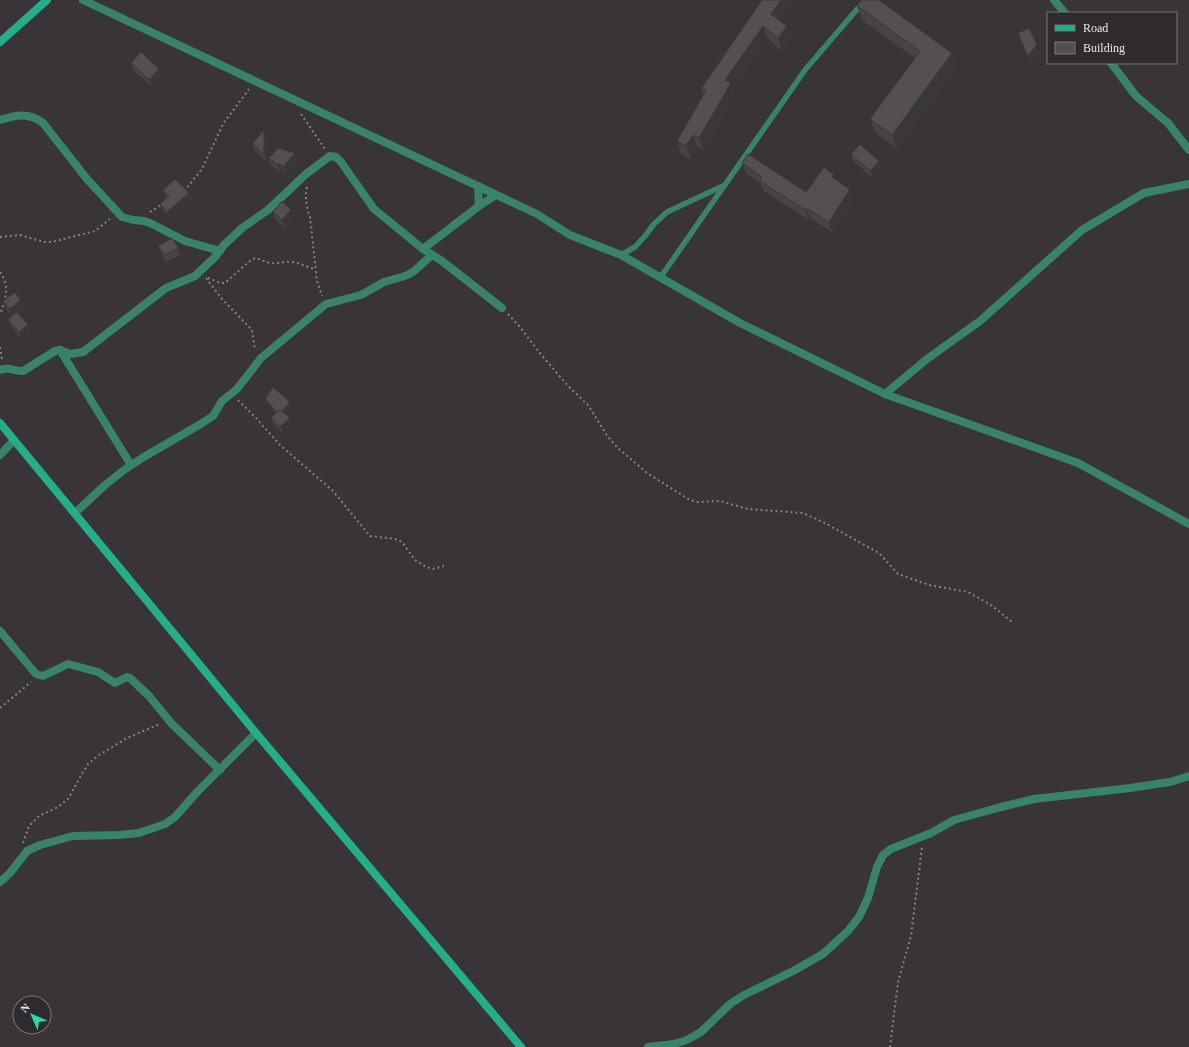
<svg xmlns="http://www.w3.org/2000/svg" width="1189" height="1047" viewBox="0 0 1189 1047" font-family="'Times New Roman',serif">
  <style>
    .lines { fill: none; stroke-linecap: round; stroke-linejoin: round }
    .path { stroke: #858185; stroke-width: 2; stroke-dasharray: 2 3; stroke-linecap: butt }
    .lane { stroke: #39836c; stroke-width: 5.5 }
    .street { stroke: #39836c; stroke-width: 8 }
    .secondary { stroke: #24ae8a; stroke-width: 8 }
    .wall { fill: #474447 }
    .shaded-wall { fill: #3a373a }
    .building { fill: #534f53; stroke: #3a373a }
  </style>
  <rect width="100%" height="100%" fill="#383438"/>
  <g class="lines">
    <g class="path">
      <path d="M301 114 325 149"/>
      <path d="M307 187C305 198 306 206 310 217L317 281 322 296"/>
      <path d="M184 191 202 169 223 124 249 89"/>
      <path d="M150 212 161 205"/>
      <path d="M0 237 20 235 44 242H52L95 231 110 219"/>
      <path d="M0 272C11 288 5 299 0 315"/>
      <path d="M206 278 222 299 252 330 255 350"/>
      <path d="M208 278 220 283H225L252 259C259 257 264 262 270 263 278 264 285 261 292 262 301 263 308 268 316 269"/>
      <path d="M508 314 520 327 539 352 568 386 588 405 608 437 618 448 647 473 690 500 697 502 720 501 748 509 803 513 823 522 879 553 898 574 929 585 968 592 991 605 1012 622"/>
      <path d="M0 347 2 360"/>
      <path d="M238 400 256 418 280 445 333 491 370 536 395 539 402 542 415 560 426 567 433 569 444 566"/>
      <path d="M0 708 31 682"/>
      <path d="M23 843 29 826 39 816 58 807 68 799 83 772 88 764 99 755 127 738 160 724"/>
      <path d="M890 1047 898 982 911 936 922 847"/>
    </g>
    <g class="lane">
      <path d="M621 255 635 247 645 236 654 224 667 212 725 185"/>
      <path d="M660 278 805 70 865 0"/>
    </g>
    <g class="street">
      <path d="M83 0 537 214 570 235 621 255 740 323 885 394 1078 463 1189 524"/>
      <path d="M1054 0 1065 13"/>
      <path d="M1111 63 1136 96 1168 123 1189 150"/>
      <path d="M0 120C16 115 29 112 43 123L87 179 122 217 133 220 144 221 150 223 185 241 220 251"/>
      <path d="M478 186 479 206"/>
      <path d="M423 249 479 206 496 195"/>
      <path d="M60 350 131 465"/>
      <path d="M0 370C11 366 13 372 23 371L55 351 60 350 70 354 83 352 166 288 195 276 215 257 224 245 242 228 268 210 306 174 330 156 336 157 341 162 374 209 423 249 442 261 502 308"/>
      <path d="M885 394 927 359 980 321 1082 230 1144 193 1189 184"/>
      <path d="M0 455 14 440"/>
      <path d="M75 513 104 486 124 470 142 458 199 425 213 416 222 401 237 389 261 358 326 304 361 295 384 282 405 276 413 272 432 255"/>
      <path d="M0 631 36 674 43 676 68 664 98 672 115 683 127 677 130 678 149 696 172 724 220 770"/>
      <path d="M0 882 10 873 27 851 40 845 73 836 119 835 139 833 165 824 175 817 198 791 256 733"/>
      <path d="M648 1047 674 1044 687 1040 701 1032 730 1004 744 995 795 970 823 954 848 931 859 917 868 898 877 867 883 855 891 849 931 833 954 820 1001 807 1034 799 1130 788 1170 782 1189 776"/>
    </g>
    <g class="secondary">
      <path d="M0 42 47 0"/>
      <path d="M0 423 256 733 521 1047"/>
    </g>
  </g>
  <g class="wall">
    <path d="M762 0H795L780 21 787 26 791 39 782 51 768 39 733 89 735 96 704 151 697 147 691 159 681 154 677 141 703 95 701 89Z"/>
    <path d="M857 6 952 53 957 67 897 149 876 133 870 119 915 58 862 20Z"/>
    <path d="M1018 33 1040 53 1031 63 1020 40Z"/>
    <path d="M131 63 161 76 152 87 133 70Z"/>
    <path d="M264 130 267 137V161L255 151 252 144Z"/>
    <path d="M295 153 298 161 286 174 282 170 280 173 271 165 269 158Z"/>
    <path d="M851 154 882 168 873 178 853 161Z"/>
    <path d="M742 163 806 192 836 180 854 199 832 232 810 218 809 220 764 191 761 184 746 173Z"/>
    <path d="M163 190 189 193 192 200 170 218 163 210 160 204 166 198Z"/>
    <path d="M291 210 294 217 285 228 275 219 273 212Z"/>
    <path d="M158 246 178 248 180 255 166 262 161 253Z"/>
    <path d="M21 300 24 307 18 312 28 325 31 332 22 340 11 326 8 319 12 316 6 309 3 301Z"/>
    <path d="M265 399 291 406 285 413 292 425 283 434 274 425 271 418 276 413 267 402Z"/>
  </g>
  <g class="shaded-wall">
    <path d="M781 0H795L776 27 771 14Z"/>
    <path d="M763 26 768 39 733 89 735 96 704 151 699 138 725 80Z"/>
    <path d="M787 26 791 39 782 51 778 38Z"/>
    <path d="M1037 45 1040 53 1031 63 1028 56Z"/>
    <path d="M952 53 957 67 897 149 892 135Z"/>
    <path d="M159 69 161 76 152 87 149 80Z"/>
    <path d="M264 130 267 137V161L264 154Z"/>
    <path d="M693 135 697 147 691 159 686 146Z"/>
    <path d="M295 153 298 161 286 174 283 167Z"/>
    <path d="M879 161 882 168 873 178 870 171Z"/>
    <path d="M279 163 282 170 280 173 278 165Z"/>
    <path d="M834 175 838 184 832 177Z"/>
    <path d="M850 189 854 199 832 232 829 222Z"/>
    <path d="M189 193 192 200 170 218 167 212Z"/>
    <path d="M806 208 810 218 809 220 805 210Z"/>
    <path d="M291 210 294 217 285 228 282 220Z"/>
    <path d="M21 300 24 307 12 316 9 309Z"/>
    <path d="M28 325 31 332 22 340 19 332Z"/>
    <path d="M290 402 291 406 280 418 279 415Z"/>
    <path d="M290 418 292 425 283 434 280 427Z"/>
  </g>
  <g class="building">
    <path d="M762 0H781L771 14 787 26 778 38 763 26 725 80 731 83 699 138 693 135 686 146 677 141 706 90 701 89Z"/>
    <path d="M862 0H879L952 53 892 135 870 119 920 51 857 6Z"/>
    <path d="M1029 28 1037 45 1028 56 1018 33Z"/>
    <path d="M141 52 159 69 149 80 131 63Z"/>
    <path d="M264 130V154L252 144Z"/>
    <path d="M860 144 879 161 870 171 851 154Z"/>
    <path d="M278 148 295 153 283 167 279 163 278 165 269 158Z"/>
    <path d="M748 154 806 192 824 167 834 175 832 177 850 189 829 222 806 208 805 210 760 181 761 176 742 163Z"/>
    <path d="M175 179 189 193 167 212 160 204 169 196 163 190Z"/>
    <path d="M282 201 291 210 282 220 273 212Z"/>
    <path d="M172 238 178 248 164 255 158 246Z"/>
    <path d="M15 292 21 300 9 309 3 301Z"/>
    <path d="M17 312 28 325 19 332 8 319Z"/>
    <path d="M273 387 290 402 282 411 280 409 277 412 265 399Z"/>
    <path d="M280 409 290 418 280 427 271 418Z"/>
  </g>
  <rect x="1047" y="12" width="130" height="52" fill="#2e2a2e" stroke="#797679"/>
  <rect x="1055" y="25" width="20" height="6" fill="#24ae8a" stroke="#797679"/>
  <text x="1083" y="32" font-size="12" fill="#eae7ea">Road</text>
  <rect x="1055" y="42" width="20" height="12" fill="#534f53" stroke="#797679"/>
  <text x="1083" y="52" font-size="12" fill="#eae7ea">Building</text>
  <g transform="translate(32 1015) rotate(315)"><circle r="19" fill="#2e2a2e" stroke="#797679"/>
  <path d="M0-3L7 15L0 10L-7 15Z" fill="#31d4a9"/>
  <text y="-6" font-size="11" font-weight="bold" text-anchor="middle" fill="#eae7ea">N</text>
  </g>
</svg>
